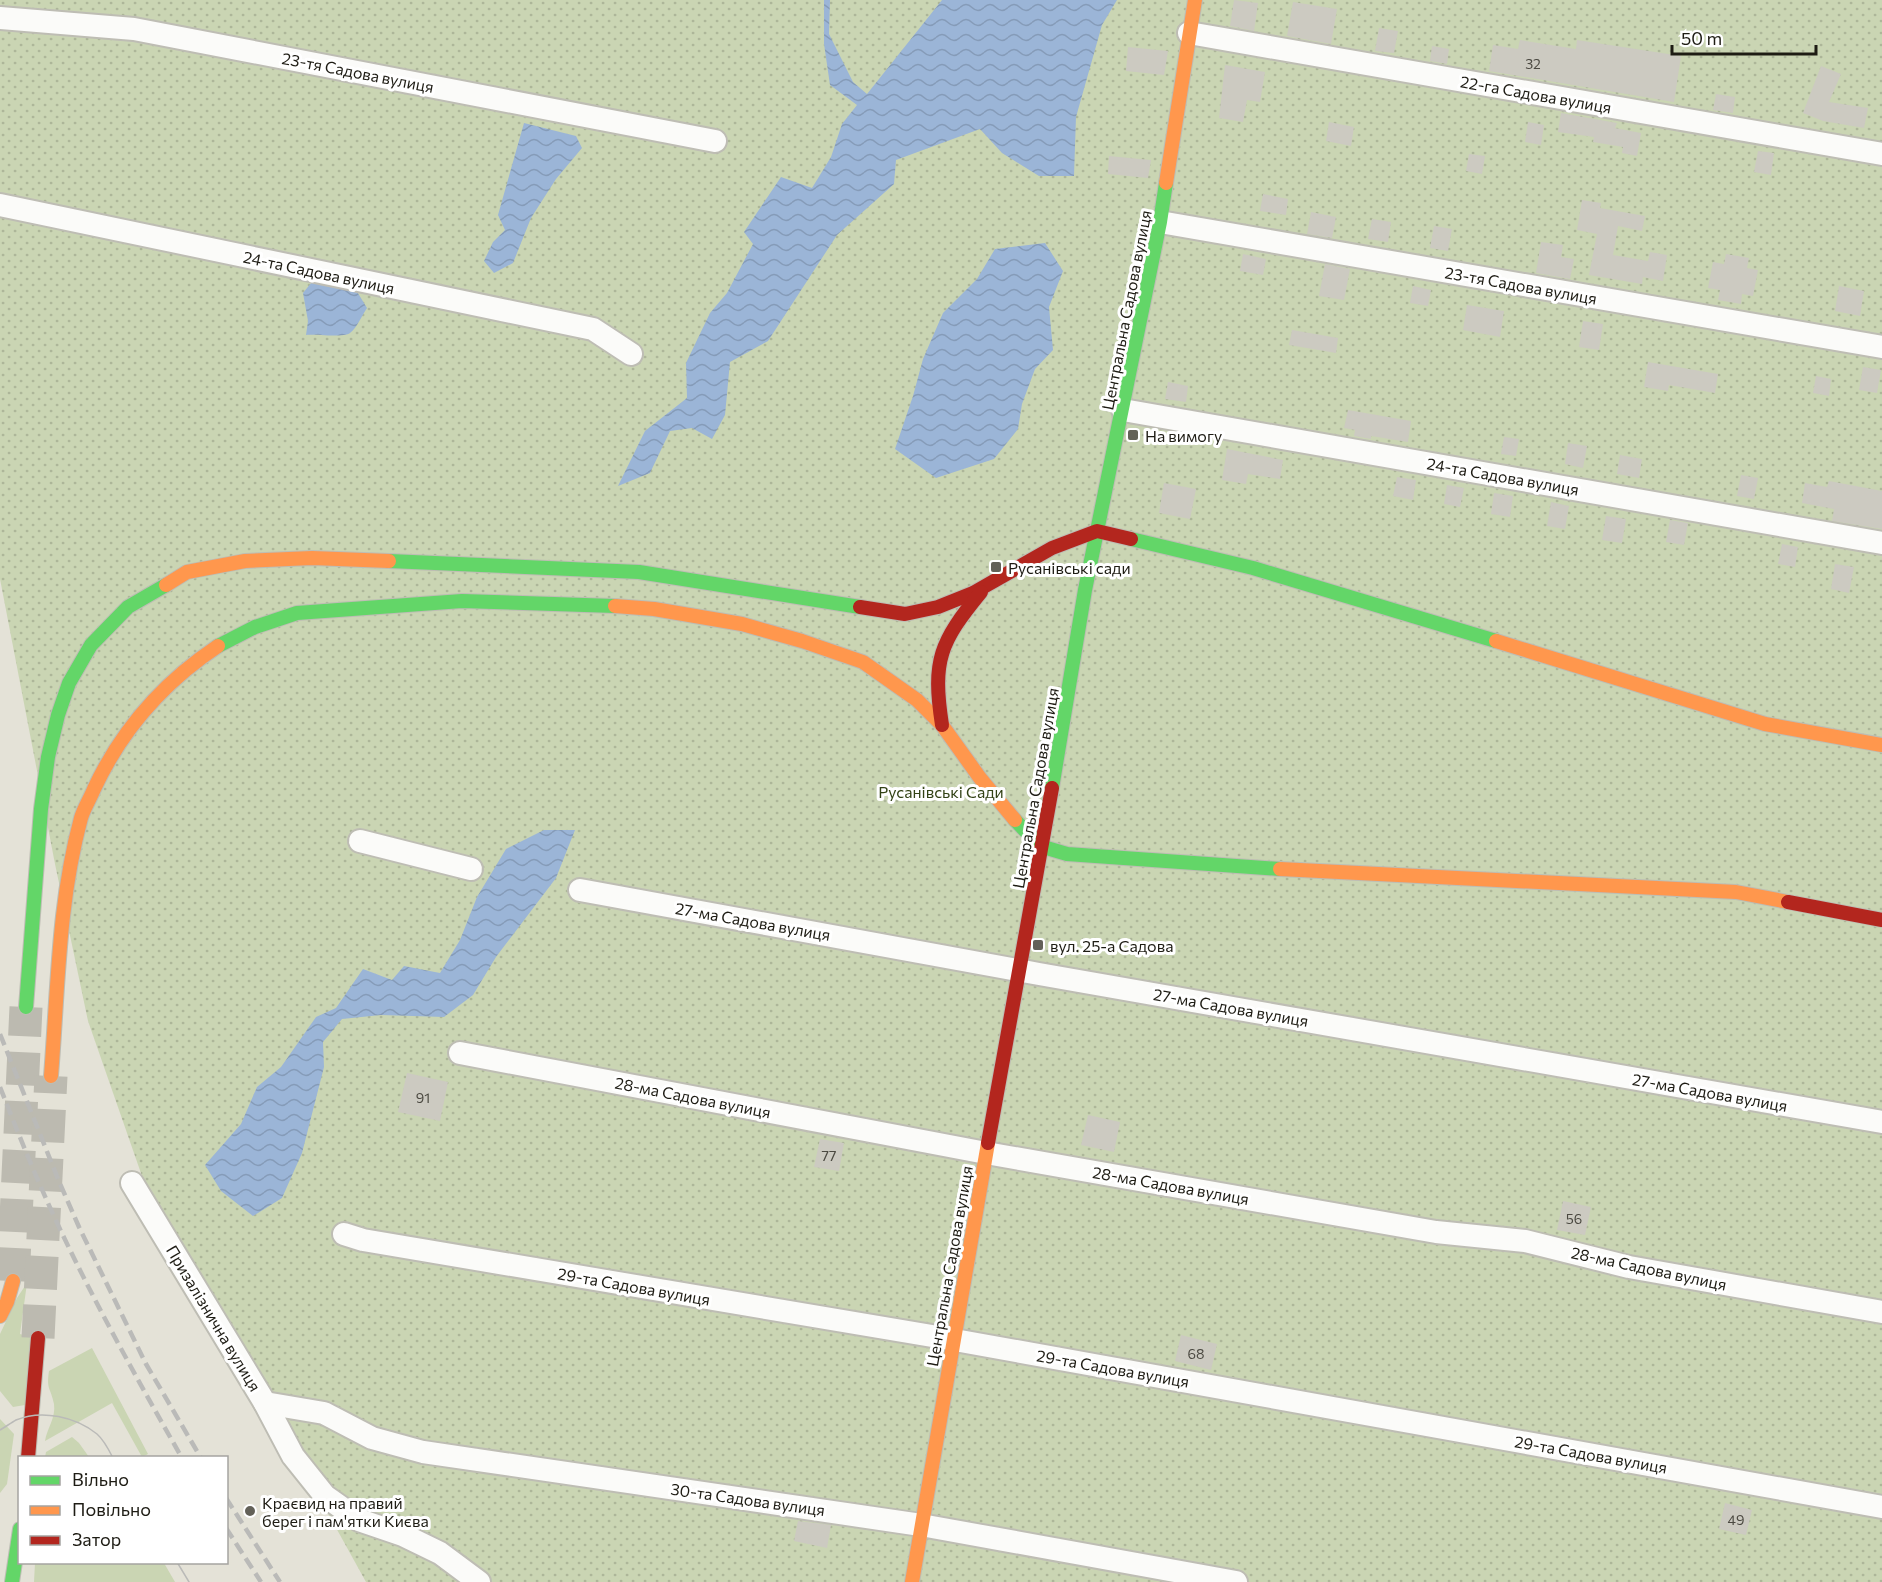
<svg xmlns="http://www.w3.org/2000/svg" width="1882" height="1582" viewBox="0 0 1882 1582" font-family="Commissioner,sans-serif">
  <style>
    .grass { fill: #cad5b3 }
    .park { fill: url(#park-dots) }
    .water { fill: url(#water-waves) }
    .building { fill: #cccac1 }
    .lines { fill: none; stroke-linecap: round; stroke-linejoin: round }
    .secondary-tunnel { stroke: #bcbab0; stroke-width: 33; stroke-dasharray: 33 16; stroke-linecap: butt }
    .street-casing { stroke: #bebdb4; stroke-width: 26 }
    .fast-casing { stroke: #bebdb4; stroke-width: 16 }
    .slow-casing { stroke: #bebdb4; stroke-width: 16 }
    .jam-casing { stroke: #bebdb4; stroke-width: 16 }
    .street { stroke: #fbfbf9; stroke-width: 22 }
    .fast { stroke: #63d668; stroke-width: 14 }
    .slow { stroke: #ff974d; stroke-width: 14 }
    .jam { stroke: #b3261e; stroke-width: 14 }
    .tram { stroke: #babab8; stroke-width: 1.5 }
    .rail { stroke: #babab8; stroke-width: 4.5; stroke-dasharray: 12 6; stroke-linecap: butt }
    .poi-dot { fill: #636158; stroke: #fff; stroke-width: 2 }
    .labels { text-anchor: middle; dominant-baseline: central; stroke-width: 6; stroke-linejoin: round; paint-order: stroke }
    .number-label { font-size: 14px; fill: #4b4941 }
    .street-label { font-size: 16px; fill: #1e1c14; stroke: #fff }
    .poi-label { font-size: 16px; fill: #1e1c14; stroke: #fff; text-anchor: start }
    .park-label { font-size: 16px; fill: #324215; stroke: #fff }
  </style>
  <defs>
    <pattern id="park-dots" width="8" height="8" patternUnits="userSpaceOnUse" patternTransform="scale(1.5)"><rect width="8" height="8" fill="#cad5b3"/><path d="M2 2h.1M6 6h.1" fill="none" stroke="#adb699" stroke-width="1.8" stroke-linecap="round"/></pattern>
    <pattern id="water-waves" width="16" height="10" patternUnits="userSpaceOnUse" patternTransform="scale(1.5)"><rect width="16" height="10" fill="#9bb5d7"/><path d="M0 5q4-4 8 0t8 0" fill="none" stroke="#859bb8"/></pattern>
  </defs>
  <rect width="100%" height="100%" fill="#e4e2d7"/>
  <g class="grass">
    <path d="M27 1283 20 1334 34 1338 25 1405 13 1407 0 1391V1334L17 1298Z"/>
    <path d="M92 1348 148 1454 142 1457 112 1403 45 1441C47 1428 56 1418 54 1404 51 1388 46 1390 49 1371Z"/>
    <path d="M0 1419 14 1434 7 1484 0 1493Z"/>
    <path d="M72 1437 79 1443 89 1457H45L46 1452Z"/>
    <path d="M35 1563H164L175 1582H34Z"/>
  </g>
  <path class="park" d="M0 0H1882V1582H366L143 1179 88 1021 55 864 0 579Z"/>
  <g class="water">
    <path d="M824 0H830L829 34 853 82 867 94 942 0H1117L1102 25 1076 117 1074 176H1039L1002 153 980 129 896 160 894 184 837 235 768 341 730 362 725 415 712 439 692 428 670 431 650 473 618 486 645 431 687 398 686 363 710 313 727 293 753 244 744 232 781 177 812 188 831 157 842 124 857 105 830 85 824 44Z"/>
    <path d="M524 123 576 136 582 148 556 179 531 218 513 263 494 273 484 261 493 242 505 230 498 215Z"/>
    <path d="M1045 243 1063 271 1049 307 1053 350 1035 369 1022 404 1018 429 994 459 936 478 895 449 913 396 923 359 943 313 977 279 995 249Z"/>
    <path d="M320 272 353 285 367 308C362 315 357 328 350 333 344 338 315 334 306 335L308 321 303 293Z"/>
    <path d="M544 830H575L556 878 496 957 473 995 444 1017 381 1015 342 1019 323 1042 324 1067 302 1153 282 1198 253 1216 221 1191 205 1165 241 1124 257 1087 281 1067 316 1017 336 1008 363 969 392 980 404 966 440 973 460 940 477 897 506 849Z"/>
  </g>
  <g class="building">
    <path d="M1234 0 1258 3 1254 31 1230 26Z"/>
    <path d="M1293 2 1337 9 1331 44 1287 36Z"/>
    <path d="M1379 28 1398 31 1394 53 1375 51Z"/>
    <path d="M1520 40 1576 49 1577 40 1681 56 1674 102 1489 71 1493 45 1518 49Z"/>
    <path d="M1432 46 1449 49 1447 64 1430 61Z"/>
    <path d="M1128 47 1168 51 1164 75 1126 71Z"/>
    <path d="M1225 65 1265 72 1260 102 1247 100 1243 122 1219 118Z"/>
    <path d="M1821 66 1841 74 1829 102 1868 108 1864 128 1823 121 1803 113Z"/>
    <path d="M1716 94 1735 97 1733 113 1713 110Z"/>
    <path d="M1561 113 1617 123 1615 128 1641 133 1637 156 1622 153 1623 147 1593 142 1594 137 1558 132Z"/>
    <path d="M1329 122 1354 127 1351 146 1326 141Z"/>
    <path d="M1528 122 1544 125 1541 145 1525 142Z"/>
    <path d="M1758 151 1774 153 1771 175 1754 172Z"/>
    <path d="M1469 154 1485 156 1482 174 1466 171Z"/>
    <path d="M1109 156 1151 160 1148 178 1108 174Z"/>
    <path d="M1263 194 1288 199 1286 215 1260 211Z"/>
    <path d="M1582 200 1601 203 1600 208 1645 216 1642 231 1618 226 1613 255 1648 261 1650 252 1667 255 1663 281 1643 277 1642 284 1589 275 1597 234 1577 230Z"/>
    <path d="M1311 212 1336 217 1332 238 1307 234Z"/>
    <path d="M1372 219 1391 222 1388 242 1368 239Z"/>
    <path d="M1434 226 1452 229 1448 251 1430 248Z"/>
    <path d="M1541 242 1563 245 1561 257 1574 259 1570 279 1536 273Z"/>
    <path d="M1243 254 1266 259 1263 275 1240 271Z"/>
    <path d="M1726 254 1749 258 1747 268 1758 270 1753 296 1742 294 1741 304 1718 300 1720 290 1708 288 1713 262 1724 264Z"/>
    <path d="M1325 264 1350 269 1344 300 1319 296Z"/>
    <path d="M1413 286 1431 290 1428 306 1410 303Z"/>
    <path d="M1839 286 1864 291 1860 316 1835 311Z"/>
    <path d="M1467 305 1504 311 1500 337 1463 330Z"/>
    <path d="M1583 321 1603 324 1599 350 1579 347Z"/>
    <path d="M1292 330 1338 338 1336 353 1289 345Z"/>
    <path d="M1648 362 1718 374 1715 393 1669 385 1668 391 1644 387Z"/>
    <path d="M1863 367 1881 370 1877 393 1859 390Z"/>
    <path d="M1816 376 1831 379 1829 396 1813 393Z"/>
    <path d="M1168 382 1188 386 1186 402 1165 399Z"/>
    <path d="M1348 410 1411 421 1408 442 1371 436V439L1354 436 1355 430 1344 428Z"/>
    <path d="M1504 437 1519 439 1516 456 1501 454Z"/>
    <path d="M1568 443 1587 446 1583 468 1565 464Z"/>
    <path d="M1227 449 1283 460 1280 479 1248 474 1246 484 1222 480Z"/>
    <path d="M1620 455 1642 459 1639 478 1617 474Z"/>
    <path d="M1741 475 1758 478 1754 499 1737 496Z"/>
    <path d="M1397 477 1416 480 1413 500 1393 496Z"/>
    <path d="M1829 481 1882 491V529L1832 521 1834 509 1802 503 1805 483 1827 487Z"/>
    <path d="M1164 483 1196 489 1190 519 1159 513Z"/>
    <path d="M1447 485 1464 488 1460 507 1444 504Z"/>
    <path d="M1494 493 1513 496 1510 517 1491 514Z"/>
    <path d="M1551 502 1569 506 1565 529 1547 526Z"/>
    <path d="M1606 516 1626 519 1622 543 1602 540Z"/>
    <path d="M1670 520 1688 523 1684 545 1666 542Z"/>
    <path d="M1782 544 1798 547 1795 567 1778 564Z"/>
    <path d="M1835 564 1854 567 1849 593 1831 589Z"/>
    <path d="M407 1073 448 1082 440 1121 398 1112Z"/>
    <path d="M1088 1115 1120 1122 1114 1152 1081 1145Z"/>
    <path d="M820 1139 844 1143 839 1171 814 1167Z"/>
    <path d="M1563 1201 1591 1207 1585 1235 1557 1230Z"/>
    <path d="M1181 1335 1217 1344 1211 1370 1175 1361Z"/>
    <path d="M1725 1503 1752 1510 1746 1535 1719 1529Z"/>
    <path d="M798 1521 831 1525 827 1548 794 1541Z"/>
  </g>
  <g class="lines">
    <g class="secondary-tunnel">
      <path d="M13 1281 26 1007"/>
      <path d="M38 1338 51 1076"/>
    </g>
    <g class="street-casing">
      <g id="street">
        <path d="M0 18 134 29 715 141"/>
        <path d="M1189 33 1882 154"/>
        <path d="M0 205 593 329 631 354"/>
        <path d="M1160 222 1882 347"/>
        <path d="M1123 410 1882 543"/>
        <path d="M360 841 471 869"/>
        <path d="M580 890 1039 974 1882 1122"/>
        <path d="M460 1053 986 1153 1436 1232 1525 1241 1629 1267 1882 1312"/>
        <path d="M132 1183 265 1403 293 1456 325 1496 359 1520 403 1535 440 1553 479 1582"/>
        <path d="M344 1234 363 1240 938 1337 1882 1507"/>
        <path d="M265 1403 324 1413 372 1438 423 1452 921 1525 1236 1582"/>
      </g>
    </g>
    <g class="fast-casing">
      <g id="fast">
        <path d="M1131 539 1253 568 1496 641"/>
        <path d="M389 561 639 572 860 607"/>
        <path d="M218 646 255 627 297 613 462 601 615 606"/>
        <path d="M1052 788 1085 590 1160 222 1166 183"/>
        <path d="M1015 820 1040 846 1067 854 1280 869"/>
        <path d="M26 1007 41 809 48 757 58 715 69 683 91 645 128 607 166 585"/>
        <path d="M12 1582 20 1529"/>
      </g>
    </g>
    <g class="slow-casing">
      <g id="slow">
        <path d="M1166 183 1195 0"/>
        <path d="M166 585 187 572 245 561 312 558 389 561"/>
        <path d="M615 606 654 609 742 624 802 641 863 662 917 700 942 725 980 778 1015 820"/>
        <path d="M1496 641 1765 724 1882 745"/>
        <path d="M1280 869 1736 892 1788 902"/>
        <path d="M51 1076C58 989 58 903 81 818 84 808 90 799 94 789 121 731 164 682 218 646"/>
        <path d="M0 1316 7 1302 13 1281"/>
        <path d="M912 1582 988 1143"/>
      </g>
    </g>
    <g class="jam-casing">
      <g id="jam">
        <path d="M860 607 905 614 938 607 973 593 1052 548 1097 531 1131 539"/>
        <path d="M942 725C932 660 940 642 981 592"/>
        <path d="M1788 902 1882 920"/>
        <path d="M988 1143 1052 788"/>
        <path d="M28 1458 38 1338"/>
      </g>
    </g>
    <use href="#street" class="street"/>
    <use href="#fast" class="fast"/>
    <use href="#slow" class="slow"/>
    <use href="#jam" class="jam"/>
    <g class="tram">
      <path d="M0 1430C5 1427 11 1423 16 1420 42 1409 76 1417 97 1434 104 1440 109 1450 113 1458"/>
      <path d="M177 1562 189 1582"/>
    </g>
    <g class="rail">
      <path d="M0 1034 58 1179 79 1227 146 1364 201 1458"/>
      <path d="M0 1087C13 1120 26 1153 40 1185 80 1277 132 1370 182 1458"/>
      <path d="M226 1498 280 1582"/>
      <path d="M226 1528 261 1582"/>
    </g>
  </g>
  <g class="poi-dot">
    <rect x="1127" y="429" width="12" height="12" rx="3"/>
    <rect x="990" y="561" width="12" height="12" rx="3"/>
    <rect x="1032" y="939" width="12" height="12" rx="3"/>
    <circle cx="250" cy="1511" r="6"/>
  </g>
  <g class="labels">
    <g class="number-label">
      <text x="1533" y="63">32</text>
      <text x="423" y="1097">91</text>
      <text x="829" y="1155">77</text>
      <text x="1574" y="1218">56</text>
      <text x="1196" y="1353">68</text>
      <text x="1736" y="1519">49</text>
    </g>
    <g class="street-label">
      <text transform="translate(358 72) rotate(11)">23-тя Садова вулиця</text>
      <text transform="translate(1536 94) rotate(10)">22-га Садова вулиця</text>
      <text transform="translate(319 272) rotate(12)">24-та Садова вулиця</text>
      <text transform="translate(1521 285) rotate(10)">23-тя Садова вулиця</text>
      <text transform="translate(1126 310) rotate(-79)">Центральна Садова вулиця</text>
      <text transform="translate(1503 476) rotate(10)">24-та Садова вулиця</text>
      <text transform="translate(1035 788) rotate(-80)">Центральна Садова вулиця</text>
      <text transform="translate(753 921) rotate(10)">27-ма Садова вулиця</text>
      <text transform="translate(1231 1007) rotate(10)">27-ма Садова вулиця</text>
      <text transform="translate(1710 1092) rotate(10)">27-ма Садова вулиця</text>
      <text transform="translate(693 1097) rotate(11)">28-ма Садова вулиця</text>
      <text transform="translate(1171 1185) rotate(10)">28-ма Садова вулиця</text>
      <text transform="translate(949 1266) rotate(-80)">Центральна Садова вулиця</text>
      <text transform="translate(1649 1268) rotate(12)">28-ма Садова вулиця</text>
      <text transform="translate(634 1286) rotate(10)">29-та Садова вулиця</text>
      <text transform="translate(214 1318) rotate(59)">Призалізнична вулиця</text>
      <text transform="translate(1113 1368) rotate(10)">29-та Садова вулиця</text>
      <text transform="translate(1591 1454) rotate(10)">29-та Садова вулиця</text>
      <text transform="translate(748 1499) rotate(8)">30-та Садова вулиця</text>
    </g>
    <g class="poi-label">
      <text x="1145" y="435">На вимогу</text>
      <text x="1008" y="567">Русанівські сади</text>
      <text x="1050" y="945">вул. 25-а Садова</text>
      <text x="262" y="1502">Краєвид на правий<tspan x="262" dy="18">берег і пам'ятки Києва</tspan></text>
    </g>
    <g class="park-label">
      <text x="941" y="791">Русанівські Сади</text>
    </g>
  </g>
  <rect x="18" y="1456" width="210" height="108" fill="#ffffff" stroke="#a5a4a1" stroke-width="1.5"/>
  <rect x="30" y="1476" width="30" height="9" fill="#63d668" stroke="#a5a4a1" stroke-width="1.5"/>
  <text x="72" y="1486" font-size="18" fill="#1e1c14">Вільно</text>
  <rect x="30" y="1506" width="30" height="9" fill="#ff974d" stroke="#a5a4a1" stroke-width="1.5"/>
  <text x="72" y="1516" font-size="18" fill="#1e1c14">Повільно</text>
  <rect x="30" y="1536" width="30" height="9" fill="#b3261e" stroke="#a5a4a1" stroke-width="1.5"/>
  <text x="72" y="1546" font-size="18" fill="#1e1c14">Затор</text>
  <path d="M1672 45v9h144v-9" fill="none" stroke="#1e1c14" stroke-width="3"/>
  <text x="1681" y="45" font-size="18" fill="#1e1c14" stroke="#ffffff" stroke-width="4.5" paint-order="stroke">50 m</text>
</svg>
